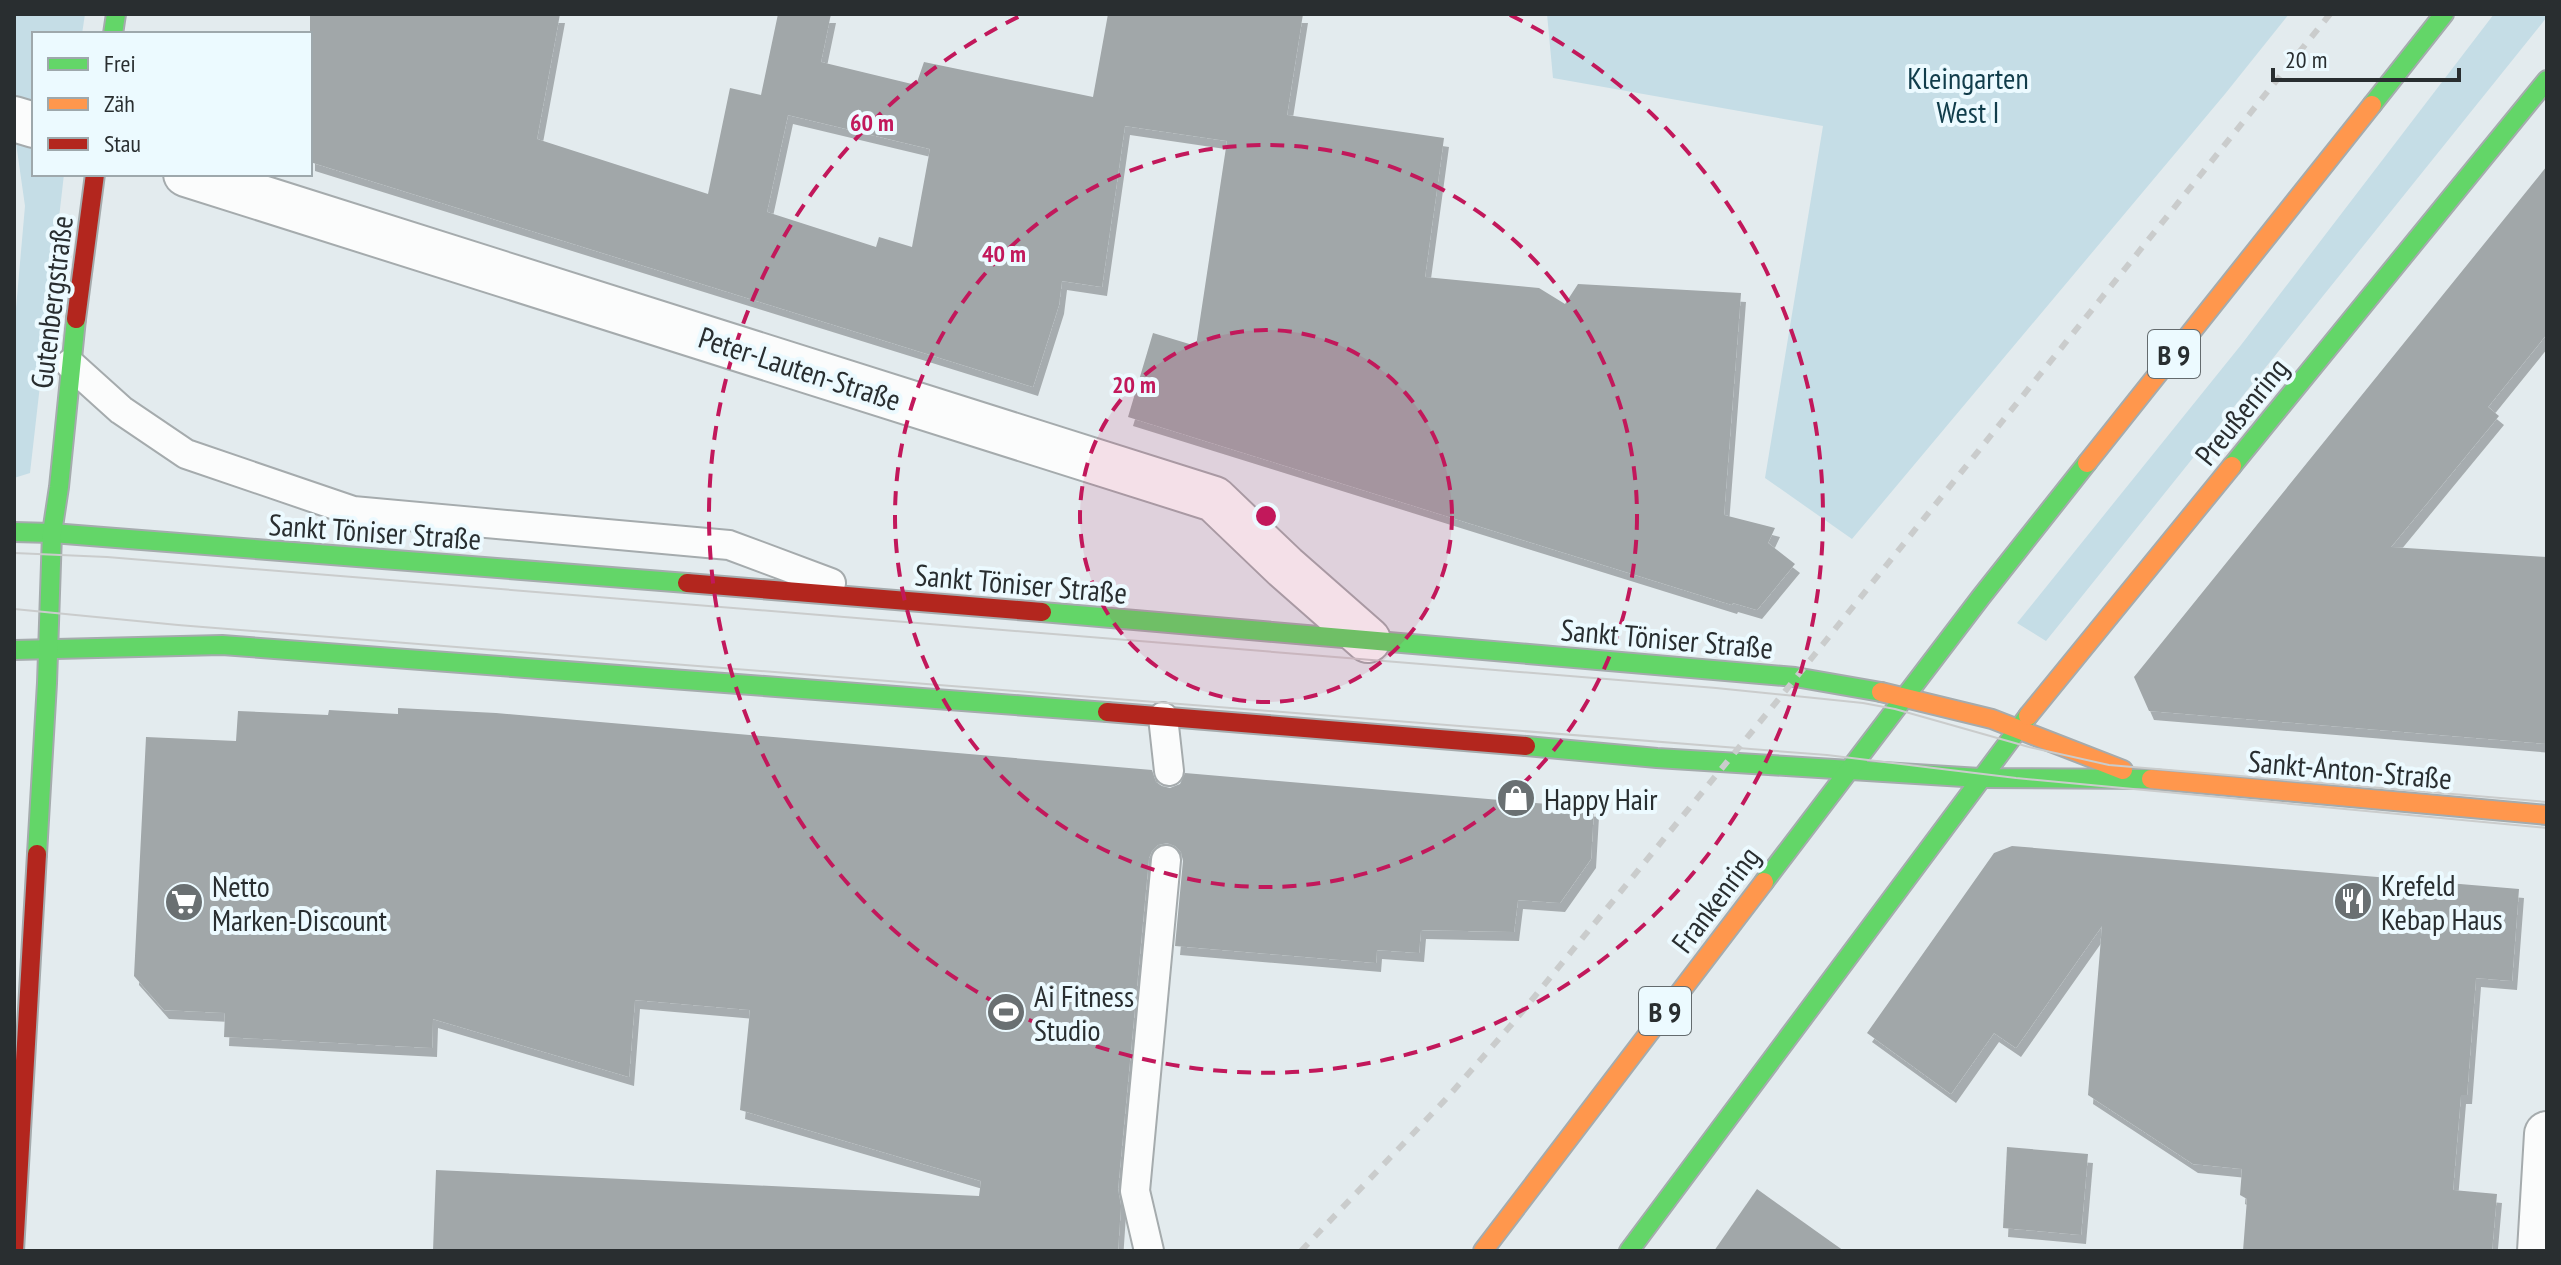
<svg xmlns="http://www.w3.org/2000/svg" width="2561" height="1265" viewBox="0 0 2561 1265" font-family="'PT Sans Narrow',sans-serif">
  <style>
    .green { fill: #c5dde6 }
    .building { fill: #a1a7a9; fill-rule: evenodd; filter: url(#shadow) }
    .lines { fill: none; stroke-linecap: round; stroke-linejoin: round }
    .lane-casing { stroke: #a5abad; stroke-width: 32 }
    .street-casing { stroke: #a5abad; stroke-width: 48 }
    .fast-casing { stroke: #a5abad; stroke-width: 22 }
    .slow-casing { stroke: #a5abad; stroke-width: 22 }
    .jam-casing { stroke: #a5abad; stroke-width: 22 }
    .lane { stroke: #fbfcfc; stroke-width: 28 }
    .street { stroke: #fbfcfc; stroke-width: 44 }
    .fast { stroke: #63d668; stroke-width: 18 }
    .slow { stroke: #ff974d; stroke-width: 18 }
    .jam { stroke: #b3261e; stroke-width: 18 }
    .tram { stroke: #cacccc; stroke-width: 2 }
    .rail { stroke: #cacccc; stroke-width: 6; stroke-dasharray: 10 10; stroke-linecap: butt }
    .ring { fill: none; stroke: #c2185b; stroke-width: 4; stroke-dasharray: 14 10 }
    .labels { text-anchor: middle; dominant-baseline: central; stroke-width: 8; stroke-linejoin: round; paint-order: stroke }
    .shield { fill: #ecfaff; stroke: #646b6e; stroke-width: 2 }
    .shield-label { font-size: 28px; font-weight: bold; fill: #292e30 }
    .park-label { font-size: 30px; fill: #113d4b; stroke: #ecfaff }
    .street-label { font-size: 30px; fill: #292e30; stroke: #ecfaff }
    .poi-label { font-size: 30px; fill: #292e30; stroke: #ecfaff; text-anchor: start }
    .centre { fill: #c2185b; stroke: #ecfaff; stroke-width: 4 }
    .ring-label { font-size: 24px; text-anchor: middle; font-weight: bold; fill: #c2185b; stroke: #ecfaff; stroke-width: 8; stroke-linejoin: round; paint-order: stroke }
  </style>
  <defs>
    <filter id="shadow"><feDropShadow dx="5" dy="9" stdDeviation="0" flood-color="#0004"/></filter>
  </defs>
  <rect width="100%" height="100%" fill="#e3ebee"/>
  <g class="green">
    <path d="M14 14H85L82 34H34V174H64L30 473 14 478V331L25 206 14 129Z"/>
    <path d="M1547 14H2289L2225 94 1852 539 1765 478 1823 126 1553 78Z"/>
    <path d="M2494 14H2547V17L2046 641 2017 623 2241 345Z"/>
  </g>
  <g class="building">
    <path d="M310 14H560L537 139 708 194 730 88 761 95 778 14H831L821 62 916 85 924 62 1093 97 1108 14H1303L1287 115 1444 138 1425 277 1539 288 1565 304 1578 284 1741 293 1724 515 1775 528 1768 543 1795 564 1757 610 1733 603 1732 605 1128 417 1153 333 1196 346 1227 141 1125 126 1102 287 1062 281 1059 305 1033 387 310 162ZM788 115 930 149 912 247 879 237 876 247 767 212Z"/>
    <path d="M2547 166V334L2488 407 2499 416 2391 547 2547 557V744L2149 711 2134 677Z"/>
    <path d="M398 708 496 713 1152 770 1156 782 1162 786 1170 788 1180 784 1185 773 1594 808 1591 859 1560 903 1518 900 1514 932 1421 930 1419 953 1377 950 1376 963 1175 946 1183 861 1181 852 1175 846 1167 843 1158 845 1152 851 1149 858 1118 1189 1121 1206 1118 1251H433L436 1170 979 1196 981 1181 740 1110 750 1010 635 1000 629 1077 433 1019 432 1048 224 1037 225 1013 164 1010 134 976 146 737 236 741 238 711 328 715 329 710 398 714Z"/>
    <path d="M2012 846 2519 889 2512 981 2476 978 2467 1095H2461L2453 1190 2497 1194 2492 1251H2243L2247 1199 2240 1195 2242 1169 2193 1164 2088 1095 2102 926 2016 1048 1994 1033 1951 1094 1867 1033 1994 853Z"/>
    <path d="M2007 1147 2088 1154 2081 1235 2003 1228Z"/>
    <path d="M1757 1189 1844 1251H1714Z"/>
  </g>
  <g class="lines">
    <g class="lane-casing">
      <g id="lane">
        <path d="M70 364 121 410 186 454 353 511 729 545 831 583"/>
        <path d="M1163 717 1169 771"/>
        <path d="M1149 1251 1135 1191 1166 860"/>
      </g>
    </g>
    <g class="street-casing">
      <g id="street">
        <path d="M14 119 34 125"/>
        <path d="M186 174 1214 499 1285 567 1368 640"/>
        <path d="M2540 1251 2547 1134"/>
      </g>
    </g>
    <g class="fast-casing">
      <g id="fast">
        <path d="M113 34 116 14"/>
        <path d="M2372 105 2444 14"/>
        <path d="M2232 466 2547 80"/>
        <path d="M14 532 52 533 687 583"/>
        <path d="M1042 612 1795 677 1881 692"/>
        <path d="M14 650 222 645 1107 712"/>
        <path d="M1526 746 1657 758 1980 778 2151 779"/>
        <path d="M37 854 47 683 52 533 59 487 76 319"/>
        <path d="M1764 882 1981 597 2087 463"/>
        <path d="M1629 1251 2028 716"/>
      </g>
    </g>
    <g class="slow-casing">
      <g id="slow">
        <path d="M2087 463 2372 105"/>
        <path d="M1881 692 1992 719 2123 770"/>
        <path d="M2028 716 2232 466"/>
        <path d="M2151 779 2547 815"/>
        <path d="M1483 1251 1764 882"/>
      </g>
    </g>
    <g class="jam-casing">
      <g id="jam">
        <path d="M76 319 95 174"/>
        <path d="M687 583 1042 612"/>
        <path d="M1107 712 1526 746"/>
        <path d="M14 1251 37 854"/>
      </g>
    </g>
    <use href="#lane" class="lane"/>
    <use href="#street" class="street"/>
    <use href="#fast" class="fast"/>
    <use href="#slow" class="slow"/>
    <use href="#jam" class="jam"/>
    <g class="tram">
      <path d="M14 553 107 557 1716 688 1863 703 1895 709 2029 747 2109 765 2547 802"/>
      <path d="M14 609 178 625 1738 748 1827 755 2016 778 2547 828"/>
    </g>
    <path class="rail" d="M1301 1251 1446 1099 1512 1024 1782 695 2330 14"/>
  </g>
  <circle cx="1266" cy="516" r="186" fill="#c2185b" fill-opacity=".12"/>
  <g class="ring">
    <circle cx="1266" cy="516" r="186"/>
    <circle cx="1266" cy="516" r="371"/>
    <path d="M1510 15A557 557 0 1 1 1022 15"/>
  </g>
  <defs>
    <g id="shop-disc" transform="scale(2)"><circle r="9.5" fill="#6a7072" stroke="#ecfaff"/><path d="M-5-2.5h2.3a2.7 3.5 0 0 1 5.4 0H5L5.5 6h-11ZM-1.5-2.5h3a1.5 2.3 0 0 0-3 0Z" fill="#fff"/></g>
    <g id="restaurant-disc" transform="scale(2)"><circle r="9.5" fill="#6a7072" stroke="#ecfaff"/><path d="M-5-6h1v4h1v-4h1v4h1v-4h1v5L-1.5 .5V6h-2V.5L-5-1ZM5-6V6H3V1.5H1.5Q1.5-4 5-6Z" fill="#fff"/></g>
    <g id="supermarket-disc" transform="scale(2)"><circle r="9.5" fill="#6a7072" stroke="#ecfaff"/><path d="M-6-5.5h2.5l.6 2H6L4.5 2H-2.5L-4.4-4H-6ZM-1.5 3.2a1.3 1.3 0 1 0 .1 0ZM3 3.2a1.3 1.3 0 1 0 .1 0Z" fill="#fff"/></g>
    <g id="stadium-disc" transform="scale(2)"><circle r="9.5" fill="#6a7072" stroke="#ecfaff"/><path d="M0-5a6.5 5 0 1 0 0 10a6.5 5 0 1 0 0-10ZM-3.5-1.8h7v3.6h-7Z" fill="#fff"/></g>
  </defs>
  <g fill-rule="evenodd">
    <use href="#shop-disc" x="1516" y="798"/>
    <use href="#restaurant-disc" x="2353" y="901"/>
    <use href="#supermarket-disc" x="184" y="902"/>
    <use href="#stadium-disc" x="1006" y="1012"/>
  </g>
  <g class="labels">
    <g class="shield">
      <rect x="2148" y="330" width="52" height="48" rx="6"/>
      <rect x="1639" y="987" width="52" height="48" rx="6"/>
    </g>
    <g class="shield-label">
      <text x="2174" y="354">B 9</text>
      <text x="1665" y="1011">B 9</text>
    </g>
    <g class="park-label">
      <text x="1968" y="77">Kleingarten<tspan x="1968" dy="34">West I</tspan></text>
    </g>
    <g class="street-label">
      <text transform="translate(51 302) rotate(-83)">Gutenbergstraße</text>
      <text transform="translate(800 368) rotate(18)">Peter-Lauten-Straße</text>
      <text transform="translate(2241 411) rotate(-51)">Preußenring</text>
      <text transform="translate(375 531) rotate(4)">Sankt Töniser Straße</text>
      <text transform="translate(1021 583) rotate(5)">Sankt Töniser Straße</text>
      <text transform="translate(1667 638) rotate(5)">Sankt Töniser Straße</text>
      <text transform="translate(2350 769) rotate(5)">Sankt-Anton-Straße</text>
      <text transform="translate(1715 899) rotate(-53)">Frankenring</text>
    </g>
    <g class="poi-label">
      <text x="1544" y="798">Happy Hair</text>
      <text x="2381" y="884">Krefeld<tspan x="2381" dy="34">Kebap Haus</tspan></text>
      <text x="212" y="885">Netto<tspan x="212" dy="34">Marken-Discount</tspan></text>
      <text x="1034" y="995">Ai Fitness<tspan x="1034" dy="34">Studio</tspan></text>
    </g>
  </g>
  <circle cx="1266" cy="516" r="12" class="centre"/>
  <g class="ring-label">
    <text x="872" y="131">60 m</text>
    <text x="1004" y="262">40 m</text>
    <text x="1134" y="393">20 m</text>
  </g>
  <rect width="2561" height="1265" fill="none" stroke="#292e30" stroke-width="32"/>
  <rect x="32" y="32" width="280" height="144" fill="#ecfaff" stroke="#9ea8ac" stroke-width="2"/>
  <rect x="48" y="58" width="40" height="12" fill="#63d668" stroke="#9ea8ac" stroke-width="2"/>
  <text x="104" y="72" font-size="24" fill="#292e30">Frei</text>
  <rect x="48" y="98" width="40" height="12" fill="#ff974d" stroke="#9ea8ac" stroke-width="2"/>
  <text x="104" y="112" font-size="24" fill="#292e30">Zäh</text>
  <rect x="48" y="138" width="40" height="12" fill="#b3261e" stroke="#9ea8ac" stroke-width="2"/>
  <text x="104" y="152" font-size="24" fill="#292e30">Stau</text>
  <path d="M2273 68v12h186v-12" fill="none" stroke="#292e30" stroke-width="4"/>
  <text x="2285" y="68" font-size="24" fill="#292e30" stroke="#ecfaff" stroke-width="6" paint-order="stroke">20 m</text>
</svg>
